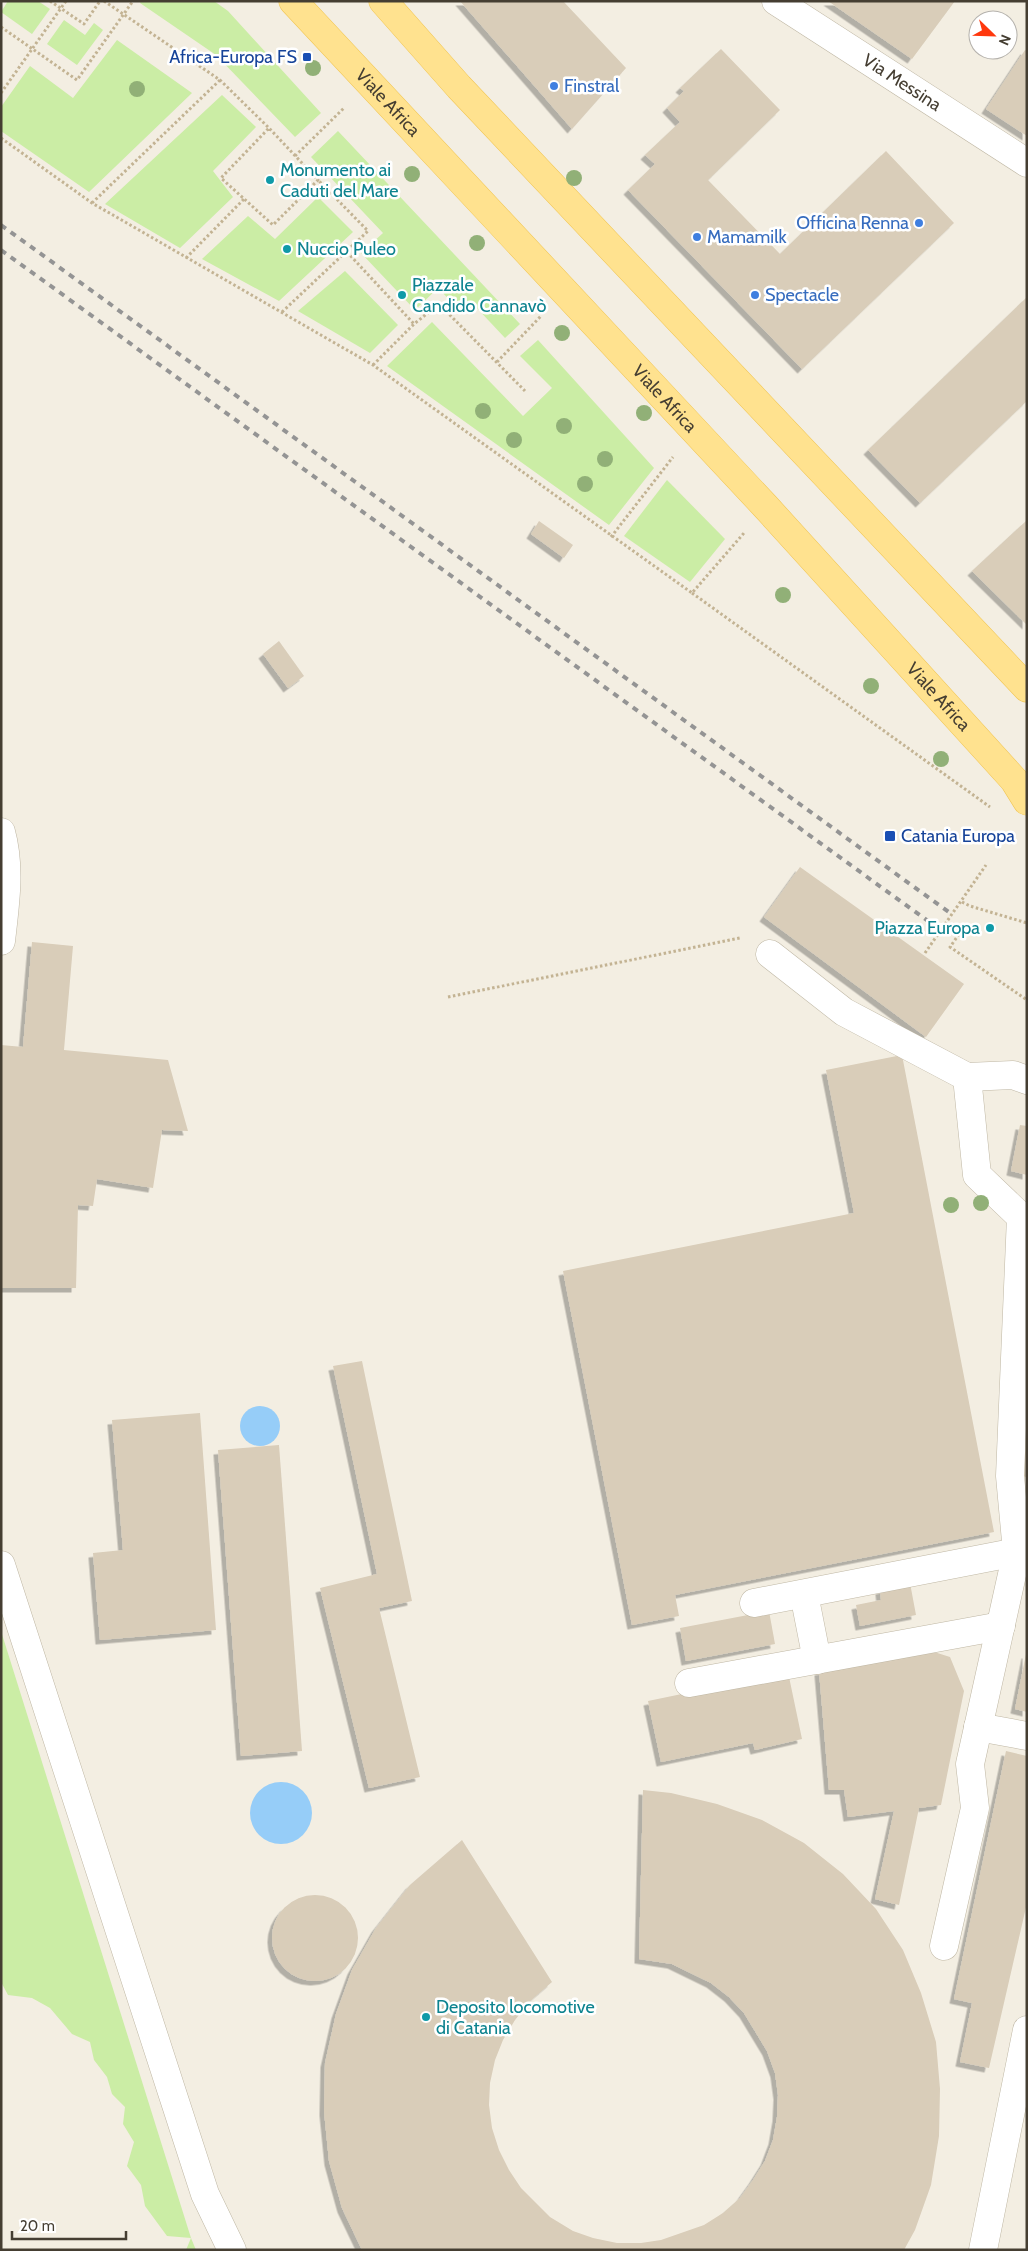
<svg xmlns="http://www.w3.org/2000/svg" width="1028" height="2251" viewBox="0 0 1028 2251" font-family="Cabin,sans-serif">
  <style>
    .green { fill: #cbeda5 }
    .water { fill: #96cdf8 }
    .building { fill: #d9cdb9; filter: url(#shadow) }
    .lines { fill: none; stroke-linecap: round; stroke-linejoin: round }
    .minor-casing { stroke: #bfb7a4; stroke-width: 29 }
    .major-casing { stroke: #f1c552; stroke-width: 29 }
    .path { stroke: #c3b393; stroke-width: 3; stroke-dasharray: 2.5 2.5; stroke-linecap: butt }
    .minor { stroke: #fff; stroke-width: 28 }
    .major { stroke: #ffe28f; stroke-width: 28 }
    .rail { stroke: #949494; stroke-width: 4; stroke-dasharray: 6 6; stroke-linecap: butt }
    .tree { fill: #91b077 }
    .transit-dot { fill: #1a4fb4; stroke: #fff; stroke-width: 2 }
    .shop-dot { fill: #3f7fe0; stroke: #fff; stroke-width: 2 }
    .culture-dot { fill: #0f9aa8; stroke: #fff; stroke-width: 2 }
    .labels { text-anchor: middle; dominant-baseline: central; stroke-width: 5; stroke-linejoin: round; paint-order: stroke }
    .transit-label { font-size: 18px; fill: #164399; stroke: #fff; text-anchor: end }
    .street-label { font-size: 18px; fill: #453e32; stroke: #fff }
    .shop-label { font-size: 18px; fill: #366cbe; stroke: #fff; text-anchor: start }
    .culture-label { font-size: 18px; fill: #0d838f; stroke: #fff; text-anchor: start }
  </style>
  <defs>
    <filter id="shadow"><feDropShadow dx="-4.5" dy="4.5" stdDeviation="0" flood-color="#0004"/></filter>
  </defs>
  <rect width="100%" height="100%" fill="#f3eee2"/>
  <g class="green">
    <path d="M8 1H38L50 9 32 34 1 12Z"/>
    <path d="M141 1H214L228 11 321 113 295 137 216 55 140 3Z"/>
    <path d="M64 20 85 35 94 23 103 30 77 65 47 44Z"/>
    <path d="M117 40 192 93 89 192 1 131V107L30 66 73 98Z"/>
    <path d="M222 95 256 127 213 171 233 197 180 248 105 204Z"/>
    <path d="M338 131 520 324 505 338 474 305 463 314 438 288 415 310 361 253 383 233 311 157Z"/>
    <path d="M318 197 353 232 279 301 202 259 248 216 275 239Z"/>
    <path d="M345 271 398 325 370 353 298 311Z"/>
    <path d="M432 322 523 416 552 388 520 356 538 340 654 468 609 525 387 366Z"/>
    <path d="M667 480 725 539 690 582 624 536Z"/>
    <path d="M1 1631 191 2238 196 2250H186L191 2238 167 2236 145 2206 141 2185 127 2166 134 2142 123 2124 125 2107 112 2094 107 2077 94 2060 90 2042 72 2034 50 2008 32 1998 8 1995 1 1982Z"/>
  </g>
  <g class="water">
    <circle cx="260" cy="1426" r="20"/>
    <circle cx="281" cy="1813" r="31"/>
  </g>
  <g class="building">
    <path d="M460 1H563L626 68 572 129Z"/>
    <path d="M828 1H955L912 59Z"/>
    <path d="M721 49 780 110 708 180 780 254 886 151 954 223 802 369 628 190 655 164 645 155 680 122 667 108 684 91 680 88Z"/>
    <path d="M1025 50 1027 51V136L986 109Z"/>
    <path d="M1027 297V401L920 503 868 450Z"/>
    <path d="M539 521 573 545 564 558 531 534Z"/>
    <path d="M1026 521 1027 522V625L972 571Z"/>
    <path d="M279 641 304 676 288 688 263 654Z"/>
    <path d="M800 867 964 984 926 1037 764 917Z"/>
    <path d="M32 942 73 946 64 1050 168 1060 188 1131 162 1130 153 1188 97 1179 93 1206 78 1205 76 1288H1V1045L23 1047Z"/>
    <path d="M902 1055 994 1532 675 1595 679 1616 632 1625 563 1271 854 1213 826 1070Z"/>
    <path d="M1020 1125 1027 1126V1175L1011 1171Z"/>
    <path d="M362 1361 412 1601 379 1608 420 1777 369 1788 320 1588 377 1574 333 1366Z"/>
    <path d="M200 1413 216 1630 100 1640 93 1553 123 1550 112 1420Z"/>
    <path d="M279 1445 302 1751 241 1756 218 1450Z"/>
    <path d="M1026 1449H1027V1477L1020 1476Z"/>
    <path d="M910 1583 916 1615 860 1626 856 1605 881 1600 880 1590Z"/>
    <path d="M769 1611 775 1644 686 1661 680 1628Z"/>
    <path d="M931 1651 950 1657 964 1691 941 1805 919 1808 899 1905 875 1899 894 1811 848 1817 844 1790H829L819 1671Z"/>
    <path d="M1026 1654H1027V1712L1015 1709Z"/>
    <path d="M788 1672 802 1739 755 1750 753 1743 661 1762 648 1701Z"/>
    <path d="M1006 1751 1027 1756V1903L989 2068 960 2062 972 2003 954 1999Z"/>
    <path d="M643 1790 671 1793 717 1804 762 1820 804 1843 843 1874 876 1909 903 1950 921 1993 936 2042 940 2089 939 2136 931 2185 915 2230 904 2250H362L342 2208 329 2161 324 2111 325 2063 336 2014 352 1970 376 1928 410 1885 462 1840 552 1982 530 2001 515 2020 503 2040 495 2060 490 2083 489 2105 492 2128 499 2150 509 2170 521 2188 550 2217 573 2231 593 2238 617 2243H641L661 2240 704 2225 723 2213 740 2198 753 2180 765 2161 773 2140 777 2117 778 2095 775 2073 767 2051 744 2013 729 1997 711 1983 672 1964 639 1959Z"/>
    <circle cx="315" cy="1938" r="43"/>
  </g>
  <g class="lines">
    <g class="minor-casing">
      <g id="minor">
        <path id="s1" d="M776 1 1027 163"/>
        <path d="M1 832C11 868 5 905 1 941"/>
        <path d="M770 954 844 1012 967 1077 977 1175 1021 1217 1010 1476 1017 1552 970 1764 975 1808 944 1946"/>
        <path d="M967 1077 1013 1075 1027 1080"/>
        <path d="M1 1565 205 2194 232 2250"/>
        <path d="M804 1594 817 1660"/>
        <path d="M754 1603 1017 1552"/>
        <path d="M689 1683 1001 1626"/>
        <path d="M978 1727 1027 1736"/>
        <path d="M983 2250 1027 2030"/>
      </g>
    </g>
    <g class="major-casing">
      <g id="major">
        <path id="s2" d="M293 1 766 507 1014 780 1027 801"/>
        <path d="M383 1 459 87 1027 688"/>
      </g>
    </g>
    <g class="path">
      <path d="M50 1 84 24 100 1"/>
      <path d="M104 1 220 80 269 128 221 178 273 225 318 180 269 128"/>
      <path d="M1 27 77 80 133 1"/>
      <path d="M1 93 66 1"/>
      <path d="M1 138 92 203 373 365 692 593 744 533"/>
      <path d="M295 156 344 108"/>
      <path d="M92 203 220 80"/>
      <path d="M347 252 414 324"/>
      <path d="M186 258 244 199"/>
      <path d="M282 312 368 231 318 180"/>
      <path d="M497 362 541 316"/>
      <path d="M373 365 414 324 439 304 525 391"/>
      <path d="M611 537 673 457"/>
      <path d="M692 593 990 807"/>
      <path d="M962 902 970 906 1027 923"/>
      <path d="M962 930 950 947 1027 1000"/>
      <path d="M925 953 986 865"/>
      <path d="M448 997 740 938"/>
    </g>
    <use href="#minor" class="minor"/>
    <use href="#major" class="major"/>
    <g class="rail">
      <path d="M1 225 950 913"/>
      <path d="M1 250 939 929"/>
    </g>
  </g>
  <g class="tree">
    <circle cx="313" cy="68" r="8"/>
    <circle cx="137" cy="89" r="8"/>
    <circle cx="412" cy="174" r="8"/>
    <circle cx="574" cy="178" r="8"/>
    <circle cx="477" cy="243" r="8"/>
    <circle cx="562" cy="333" r="8"/>
    <circle cx="483" cy="411" r="8"/>
    <circle cx="644" cy="413" r="8"/>
    <circle cx="564" cy="426" r="8"/>
    <circle cx="514" cy="440" r="8"/>
    <circle cx="605" cy="459" r="8"/>
    <circle cx="585" cy="484" r="8"/>
    <circle cx="783" cy="595" r="8"/>
    <circle cx="871" cy="686" r="8"/>
    <circle cx="941" cy="759" r="8"/>
    <circle cx="981" cy="1203" r="8"/>
    <circle cx="951" cy="1205" r="8"/>
  </g>
  <g class="transit-dot">
    <rect x="302" y="52" width="10" height="10" rx="2.5"/>
    <rect x="884" y="830" width="12" height="12" rx="2.5"/>
  </g>
  <g class="shop-dot">
    <circle cx="554" cy="86" r="5"/>
    <circle cx="919" cy="223" r="5"/>
    <circle cx="697" cy="237" r="5"/>
    <circle cx="755" cy="295" r="5"/>
  </g>
  <g class="culture-dot">
    <circle cx="270" cy="180" r="5"/>
    <circle cx="287" cy="249" r="5"/>
    <circle cx="402" cy="295" r="5"/>
    <circle cx="990" cy="928" r="5"/>
    <circle cx="426" cy="2017" r="5"/>
  </g>
  <g class="labels">
    <g class="transit-label">
      <text x="297" y="57">Africa-Europa FS</text>
      <text x="901" y="836" text-anchor="start">Catania Europa</text>
    </g>
    <g class="street-label">
      <text stroke="none"><textPath href="#s1" startOffset="150">Via Messina</textPath></text>
      <text stroke="none"><textPath href="#s2" startOffset="139">Viale Africa</textPath></text>
      <text stroke="none"><textPath href="#s2" startOffset="544">Viale Africa</textPath></text>
      <text stroke="none"><textPath href="#s2" startOffset="949">Viale Africa</textPath></text>
    </g>
    <g class="shop-label">
      <text x="564" y="86">Finstral</text>
      <text x="909" y="223" text-anchor="end">Officina Renna</text>
      <text x="707" y="237">Mamamilk</text>
      <text x="765" y="295">Spectacle</text>
    </g>
    <g class="culture-label">
      <text x="280" y="170">Monumento ai<tspan x="280" dy="21">Caduti del Mare</tspan></text>
      <text x="297" y="249">Nuccio Puleo</text>
      <text x="412" y="285">Piazzale<tspan x="412" dy="21">Candido Cannavò</tspan></text>
      <text x="980" y="928" text-anchor="end">Piazza Europa</text>
      <text x="436" y="2007">Deposito locomotive<tspan x="436" dy="21">di Catania</tspan></text>
    </g>
  </g>
  <rect width="1028" height="2251" fill="none" stroke="#453e32" stroke-width="5"/>
  <g transform="translate(993 35) rotate(113)"><circle r="24" fill="#ffffff" stroke="#b5b2ad"/>
  <path d="M0-4L9 19L0 12L-9 19Z" fill="#ff380d"/>
  <text y="-8" font-size="14" font-weight="bold" text-anchor="middle" fill="#453e32">N</text>
  </g>
  <path d="M12 2231v8h114v-8" fill="none" stroke="#453e32" stroke-width="2.5"/>
  <text x="20" y="2231" font-size="15" fill="#453e32" stroke="#ffffff" stroke-width="4" paint-order="stroke">20 m</text>
</svg>
